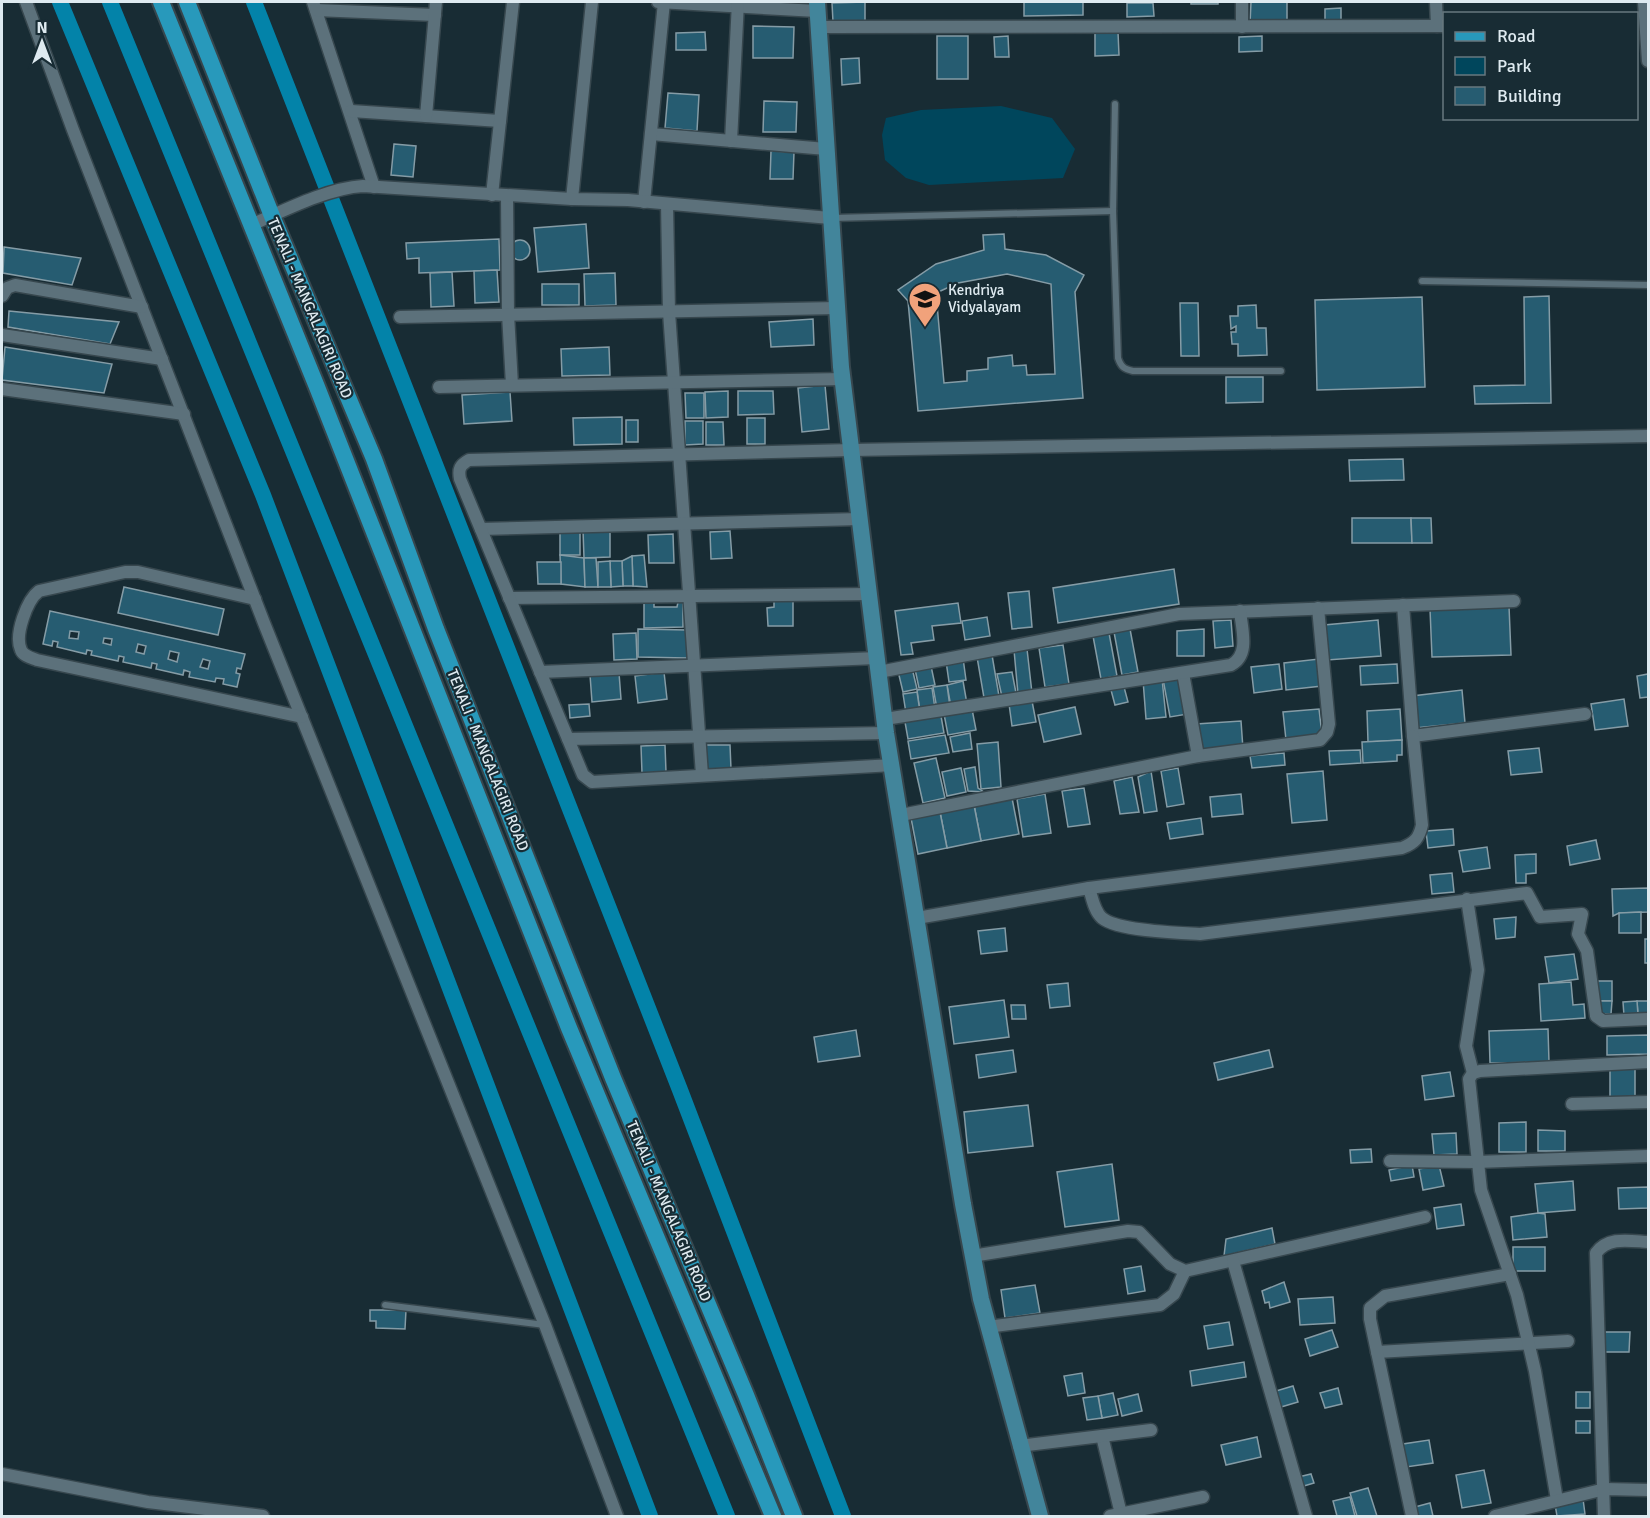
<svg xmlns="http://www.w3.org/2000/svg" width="1650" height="1518" viewBox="0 0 1650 1518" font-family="Signika,sans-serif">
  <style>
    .green { fill: #00465c }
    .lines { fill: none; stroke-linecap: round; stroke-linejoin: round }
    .canal { stroke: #0383a9; stroke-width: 16 }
    .building { fill: #265c71; stroke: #859ca6; stroke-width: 1.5; fill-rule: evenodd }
    .service-casing { stroke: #37474e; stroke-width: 9 }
    .minor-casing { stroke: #37474e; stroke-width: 15 }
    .secondary-casing { stroke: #37474e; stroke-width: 20 }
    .primary-casing { stroke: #37474e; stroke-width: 20 }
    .service { stroke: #5c717b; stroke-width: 6 }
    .minor { stroke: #5c717b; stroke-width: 12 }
    .secondary { stroke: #42859b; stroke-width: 16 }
    .primary { stroke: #2899bb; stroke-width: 16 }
    .labels { text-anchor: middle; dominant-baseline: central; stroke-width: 4.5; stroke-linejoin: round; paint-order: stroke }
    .poi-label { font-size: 15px; fill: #deeaf0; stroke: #182c34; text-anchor: start }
    .street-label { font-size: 15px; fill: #deeaf0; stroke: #182c34 }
  </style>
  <rect width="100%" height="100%" fill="#182c34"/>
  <path class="green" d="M1001 106 1052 118 1075 149 1063 178 929 185 906 178 885 160 882 135 886 118 921 110Z"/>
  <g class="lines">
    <g class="canal">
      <path d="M60 2 263 495 650 1516"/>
      <path d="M110 2 727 1516"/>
      <path d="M254 2 680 1090 843 1516"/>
    </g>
  </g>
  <g class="building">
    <path d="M865 2V21L833 22 832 3Z"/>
    <path d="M1024 2H1083V15L1024 16Z"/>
    <rect x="1191" y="2" width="27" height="2"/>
    <path d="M1251 2H1287V24H1250Z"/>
    <path d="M1127 3H1153L1154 16 1127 17Z"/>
    <path d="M1341 8V24H1325V9Z"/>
    <path d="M753 26 794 27 793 58H753Z"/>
    <path d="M705 32 706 50H676V33Z"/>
    <path d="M1118 32 1119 55 1095 56V33Z"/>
    <rect x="937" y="36" width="31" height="43"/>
    <path d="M1008 36 1009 57H995L994 37Z"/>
    <path d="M1262 36V51L1239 52V37Z"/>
    <path d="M859 58 860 83 842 85 841 59Z"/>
    <path d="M668 93 699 95 697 131 665 128Z"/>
    <path d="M764 101 797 102 796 132H763Z"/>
    <path d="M394 144 416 146 413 177 391 175Z"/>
    <path d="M771 151 794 152 793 179H770Z"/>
    <path d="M586 224 589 268 538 272 534 228Z"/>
    <path d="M1004 234 1005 249 1046 255 1084 275 1075 292 1083 398 918 411 908 301 898 290 936 264 984 250 983 235ZM1007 274 1051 284 1055 374 1027 375 1026 365 1013 366 1012 355 988 358V369L967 371V381L944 383 936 293 958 283Z"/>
    <path d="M499 239 500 270 419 273V258L407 259 406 243Z"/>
    <circle cx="520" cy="250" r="10"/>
    <path d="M4 247 81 258 72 285 3 273Z"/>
    <path d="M497 270 499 302 475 303 474 271Z"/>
    <path d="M452 272 454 306 431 307 430 273Z"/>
    <path d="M615 273 616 305 585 306 584 274Z"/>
    <rect x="542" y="284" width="37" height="21"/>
    <path d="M1549 296 1551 403 1475 404 1474 386 1525 385 1524 297Z"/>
    <path d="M1422 297 1425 387 1317 390 1315 300Z"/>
    <path d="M1180 303H1198L1199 356H1181Z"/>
    <path d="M1256 305 1257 328H1266L1267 355 1238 356V344H1232L1231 332H1236V326L1231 329 1230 316H1238V306Z"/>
    <path d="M9 311 119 322 110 344 8 327Z"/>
    <path d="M813 319 814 345 771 347 769 322Z"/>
    <path d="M5 347 112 364 104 393 2 380Z"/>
    <path d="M609 347 610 375 562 376 561 349Z"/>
    <path d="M1226 377H1263V402L1226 403Z"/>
    <path d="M825 385 829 429 802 432 798 388Z"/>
    <path d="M728 391V417L706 418 705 392Z"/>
    <path d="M738 391H773L774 414 738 415Z"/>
    <path d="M510 392 512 421 464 424 462 395Z"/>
    <path d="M685 393H704V418H686Z"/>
    <path d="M622 417V444L574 445 573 418Z"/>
    <rect x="747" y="418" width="18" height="26"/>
    <rect x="626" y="420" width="12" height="22"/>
    <path d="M685 421H703V444L685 445Z"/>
    <path d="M706 422H723L724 445H706Z"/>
    <path d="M1403 459 1404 480 1350 481 1349 460Z"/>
    <path d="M1352 518H1411L1412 543H1352Z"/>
    <path d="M1411 518H1431L1432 543H1412Z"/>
    <path d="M610 529V557L584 558 583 530Z"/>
    <path d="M730 531 732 558 711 559 710 532Z"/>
    <rect x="560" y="532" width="20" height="23"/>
    <path d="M673 534 674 563H649L648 535Z"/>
    <path d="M560 555 584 558 585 587 561 584Z"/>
    <path d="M644 555 647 587 633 586 632 556Z"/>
    <path d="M632 556 633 586H623L622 561Z"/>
    <path d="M584 558H596L598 587H585Z"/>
    <path d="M610 561H622L623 586 611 587Z"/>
    <path d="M610 561 611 587H598V562Z"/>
    <path d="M537 562H561V584H538Z"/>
    <path d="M1174 569 1179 604 1058 623 1053 588Z"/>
    <path d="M124 587 224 609 218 635 118 613Z"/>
    <path d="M1029 591 1032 627 1012 629 1008 593Z"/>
    <path d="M774 600H793V626H768L767 608 774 607Z"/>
    <path d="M644 602H654V607H677L678 602H683V627L644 628Z"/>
    <path d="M958 603 961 623 932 626 934 640 911 643 913 654 901 655 895 611Z"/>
    <path d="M1509 606 1511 655 1432 657 1430 609Z"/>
    <path d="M50 611 245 654 241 669 237 668 236 673 240 674 237 687 223 684 224 679 216 678 215 682 189 677 190 672 184 670 183 675 156 669 157 664 152 663 151 668 123 662 124 657 119 656 118 661 91 655 92 651 87 650 86 654 57 647 58 642 53 641 52 646 43 644ZM70 631 79 632 78 639 69 638ZM104 638 112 639 111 645 103 643ZM138 644 146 646 144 654 136 652ZM170 651 179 653 177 662 168 659ZM203 659 210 661 208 669 200 667Z"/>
    <path d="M987 617 990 636 965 640 962 621Z"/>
    <path d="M1231 620 1233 646 1215 648 1213 621Z"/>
    <path d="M1378 620 1381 656 1327 660 1324 625Z"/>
    <path d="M638 629 687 630V658L638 657Z"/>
    <path d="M1130 629 1138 672 1122 675 1114 632Z"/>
    <path d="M1204 629V656H1177V631Z"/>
    <path d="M636 633 637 659 614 660 613 634Z"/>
    <path d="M1109 633 1117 676 1101 679 1093 636Z"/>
    <path d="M1063 645 1069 684 1045 687 1039 648Z"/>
    <path d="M1027 649 1032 693 1018 694 1014 650Z"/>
    <path d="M992 655 999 696 984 698 977 657Z"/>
    <path d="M963 658 966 680 949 682 946 661Z"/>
    <path d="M1319 659 1322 686 1286 690 1284 663Z"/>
    <path d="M1279 664 1282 689 1254 693 1251 667Z"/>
    <path d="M1397 664 1398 683 1361 685 1360 666Z"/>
    <path d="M931 666 935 685 919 688 915 669Z"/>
    <path d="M912 668 917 689 903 692 898 671Z"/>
    <path d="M664 672 667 699 638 703 635 676Z"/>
    <path d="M1012 672 1016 693 1002 697 997 674Z"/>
    <path d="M619 673 621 699 592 702 590 675Z"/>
    <path d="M1648 674V697L1640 698 1637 676Z"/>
    <path d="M1182 676 1188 714 1170 717 1163 679Z"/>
    <path d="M1162 679 1166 717 1146 719 1143 680Z"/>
    <path d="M963 681 967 704 951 707 947 685Z"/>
    <path d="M947 685 950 707 937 709 933 687Z"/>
    <path d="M1124 687 1128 702 1115 705 1111 690Z"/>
    <path d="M932 688 935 709 920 712 917 690Z"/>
    <path d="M1462 690 1465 723 1415 728 1412 696Z"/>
    <path d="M917 692 920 712 906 713 903 694Z"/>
    <path d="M1624 699 1628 726 1595 730 1591 704Z"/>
    <path d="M1032 701 1036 722 1012 726 1009 704Z"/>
    <path d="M589 704 590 716 570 718 569 705Z"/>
    <path d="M1075 707 1081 734 1044 742 1038 715Z"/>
    <path d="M972 709 976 730 948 735 944 714Z"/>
    <path d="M1319 709 1322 735 1286 740 1283 712Z"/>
    <path d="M1400 709 1402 740 1368 742 1367 711Z"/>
    <path d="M941 716 944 733 908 739 905 722Z"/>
    <path d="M1241 721 1243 749 1199 752 1196 724Z"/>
    <path d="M970 733 972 749 953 752 950 737Z"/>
    <path d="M945 735 949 753 911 759 908 741Z"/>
    <path d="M1402 740V755H1397V761L1363 763 1362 742Z"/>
    <path d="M998 742 1001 787 981 789 977 744Z"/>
    <path d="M665 745 666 772 642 773 641 746Z"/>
    <path d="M706 745H730L731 769 706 770Z"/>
    <path d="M1539 748 1542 772 1511 775 1508 751Z"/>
    <path d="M1360 750 1361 763 1330 765 1329 751Z"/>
    <path d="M1284 753 1285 765 1252 768 1250 756Z"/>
    <path d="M936 758 945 798 923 803 914 763Z"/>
    <path d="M975 767 978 788 984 792 968 791 964 769Z"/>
    <path d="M961 768 966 792 947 796 942 772Z"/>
    <path d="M1178 768 1184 804 1167 807 1161 771Z"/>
    <path d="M1151 771 1157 811 1144 813 1138 777Z"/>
    <path d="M1323 771 1327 820 1292 823 1287 774Z"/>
    <path d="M1132 777 1139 812 1120 814 1114 781Z"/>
    <path d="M1084 788 1090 824 1068 827 1062 791Z"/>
    <path d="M1045 794 1051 833 1023 837 1017 799Z"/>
    <path d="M1241 794 1243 814 1212 817 1210 797Z"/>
    <path d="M1012 798 1019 834 981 841 974 805Z"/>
    <path d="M974 805 981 841 947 848 940 812Z"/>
    <path d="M940 812 947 848 918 854 911 818Z"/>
    <path d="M1201 818 1203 834 1170 839 1167 823Z"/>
    <path d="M1453 829 1454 845 1428 848 1426 831Z"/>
    <path d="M1596 840 1600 859 1570 865 1567 846Z"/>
    <path d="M1487 847 1490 868 1463 872 1459 851Z"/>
    <path d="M1536 854V873L1526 874V883H1516L1515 855Z"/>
    <path d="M1452 873 1454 892 1432 894 1430 875Z"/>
    <path d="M1648 888V912L1619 913 1613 916 1612 889Z"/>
    <path d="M1641 912V933H1619V913Z"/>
    <path d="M1516 917 1515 937 1496 939 1494 919Z"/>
    <path d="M1005 928 1007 951 981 954 978 931Z"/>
    <rect x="1645" y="939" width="3" height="24"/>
    <path d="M1574 954 1578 979 1549 983 1545 957Z"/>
    <rect x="1598" y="981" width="14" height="20"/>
    <path d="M1571 982 1573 1005 1584 1004 1585 1018 1541 1021 1539 984Z"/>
    <path d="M1068 983 1070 1006 1050 1008 1047 985Z"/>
    <path d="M1004 1000 1009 1037 954 1044 949 1007Z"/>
    <path d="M1598 1001H1612L1611 1014H1598Z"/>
    <path d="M1637 1001H1648V1015H1638Z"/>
    <path d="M1637 1001 1638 1015 1624 1016 1623 1002Z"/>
    <path d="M1011 1005H1025L1026 1019H1012Z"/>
    <path d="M1548 1029 1549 1062 1490 1063 1489 1031Z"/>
    <path d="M856 1030 860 1056 818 1062 814 1037Z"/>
    <path d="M1648 1035V1054L1607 1055V1036Z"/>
    <path d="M1013 1050 1016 1072 979 1078 976 1055Z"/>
    <path d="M1269 1050 1273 1067 1218 1080 1214 1063Z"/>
    <rect x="1610" y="1069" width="25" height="29"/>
    <path d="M1450 1072 1454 1096 1425 1100 1422 1076Z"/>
    <path d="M1028 1105 1033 1146 968 1153 964 1112Z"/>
    <path d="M1526 1122V1152H1499V1123Z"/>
    <path d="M1538 1130 1565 1131V1151H1538Z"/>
    <path d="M1456 1133 1457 1154 1434 1155 1432 1134Z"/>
    <path d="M1371 1149 1372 1162 1351 1163 1350 1150Z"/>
    <path d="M1112 1164 1119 1220 1065 1227 1057 1172Z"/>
    <path d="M1412 1165 1414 1177 1391 1181 1389 1170Z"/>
    <path d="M1439 1165 1444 1186 1423 1190 1419 1169Z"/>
    <path d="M1573 1181 1575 1210 1538 1213 1535 1184Z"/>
    <path d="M1648 1187V1208L1619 1209 1618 1188Z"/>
    <path d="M1461 1204 1464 1225 1437 1229 1434 1208Z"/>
    <path d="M1538 1213 1545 1214 1547 1237 1513 1240 1511 1217Z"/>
    <path d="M1272 1228 1275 1244 1224 1256 1226 1239Z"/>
    <rect x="1513" y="1247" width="32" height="24"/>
    <path d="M1141 1266 1145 1291 1128 1294 1124 1269Z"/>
    <path d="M1284 1282 1290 1302 1270 1308 1269 1302 1265 1303 1262 1291Z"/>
    <path d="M1035 1285 1040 1313 1005 1318 1001 1290Z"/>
    <path d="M1333 1297 1335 1323 1300 1325 1298 1299Z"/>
    <path d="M370 1310H406L405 1329 376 1328V1321H370Z"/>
    <path d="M1229 1322 1233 1345 1208 1349 1204 1326Z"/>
    <path d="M1332 1330 1338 1347 1310 1356 1305 1339Z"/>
    <path d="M1602 1332H1630L1629 1352H1601Z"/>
    <path d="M1244 1362 1246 1377 1192 1386 1190 1371Z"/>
    <path d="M1082 1373 1085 1393 1068 1396 1064 1376Z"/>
    <path d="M1293 1386 1298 1402 1281 1407 1276 1391Z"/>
    <path d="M1338 1388 1342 1404 1325 1408 1320 1393Z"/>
    <rect x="1576" y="1392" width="14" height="16"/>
    <path d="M1113 1393 1118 1415 1102 1418 1098 1396Z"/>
    <path d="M1138 1394 1142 1411 1122 1416 1118 1399Z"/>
    <path d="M1098 1396 1102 1418 1087 1420 1083 1398Z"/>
    <rect x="1576" y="1421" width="14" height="12"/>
    <path d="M1257 1437 1261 1457 1226 1465 1221 1445Z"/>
    <path d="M1429 1440 1433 1463 1406 1467 1403 1444Z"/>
    <path d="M1484 1470 1491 1503 1462 1508 1456 1475Z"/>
    <path d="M1311 1474 1314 1483 1297 1488 1294 1478Z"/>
    <path d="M1368 1488 1377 1516H1357L1350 1493Z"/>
    <path d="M1350 1497 1355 1516H1337L1333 1501Z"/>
    <path d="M1583 1499 1585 1514 1557 1516 1555 1504Z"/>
    <path d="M1430 1503 1433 1516H1413L1411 1508Z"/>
  </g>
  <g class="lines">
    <g class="service-casing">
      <g id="service">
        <path d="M1115 104 1113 211 1118 358C1121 367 1124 369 1133 371H1281"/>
        <path d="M832 218 1113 211"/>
        <path d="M1422 281 1648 285"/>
        <path d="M385 1305 545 1325"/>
      </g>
    </g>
    <g class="minor-casing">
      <g id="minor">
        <path d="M26 2 73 130 264 623 545 1325 617 1516"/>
        <path d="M313 2 374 187"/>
        <path d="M658 2 817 11"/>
        <path d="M1242 2V27"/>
        <path d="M1436 2 1437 26"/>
        <path d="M1644 2 1648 61"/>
        <path d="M316 10 435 15"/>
        <path d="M818 27 1444 26"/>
        <path d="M351 111 500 121"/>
        <path d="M426 116 436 2"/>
        <path d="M651 134 826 149"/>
        <path d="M731 141 738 2"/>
        <path d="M492 195 513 2"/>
        <path d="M507 196 508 314 512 385"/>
        <path d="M572 199 592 2"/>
        <path d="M644 202 664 2"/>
        <path d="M667 204 669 312 702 775"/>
        <path d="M251 225C283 211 328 188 363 186L572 199 628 200 830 218"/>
        <path d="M2 296 7 288 15 285 142 307"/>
        <path d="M400 317 837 308"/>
        <path d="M2 335 162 359"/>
        <path d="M439 387 843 379"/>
        <path d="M2 389 184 414"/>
        <path d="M481 529 860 519"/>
        <path d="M509 598 869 594"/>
        <path d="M255 599 138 572H125L39 591C27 600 14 635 21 650 23 656 32 658 37 660L302 717"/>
        <path d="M1403 605 1413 736 1585 714"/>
        <path d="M540 672 877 658"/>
        <path d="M879 672 1179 614 1514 601"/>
        <path d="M1183 673 1198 756"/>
        <path d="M885 719 1231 665C1250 655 1242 630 1240 611"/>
        <path d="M568 739 886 733"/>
        <path d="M893 765 592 782 583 775 460 479C458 469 460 465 469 460L852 450 1648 436"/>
        <path d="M901 815 1198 756 1320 740 1327 732 1329 724 1318 608"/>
        <path d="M1089 888C1092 897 1094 911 1102 918 1118 931 1178 933 1200 934L1527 893 1540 917 1582 914 1578 934 1587 951 1596 1016 1603 1021 1648 1019"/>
        <path d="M1467 899 1478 970 1466 1046 1473 1073"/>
        <path d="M917 918 1089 888 1402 848C1415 843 1419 838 1422 825L1413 736"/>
        <path d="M1572 1104 1648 1102"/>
        <path d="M1390 1161 1476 1162 1648 1156"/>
        <path d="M972 1256 1128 1231 1139 1232 1170 1264 1185 1271 1425 1217"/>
        <path d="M1233 1261 1306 1516"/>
        <path d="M987 1327 1160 1305 1174 1294 1185 1271"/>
        <path d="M1377 1352 1568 1341"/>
        <path d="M1102 1436 1121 1514"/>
        <path d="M1019 1446 1151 1430"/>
        <path d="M2 1474 148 1502 263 1516"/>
        <path d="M1557 1500 1535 1371 1517 1295 1481 1190 1469 1079 1473 1073 1480 1071 1648 1062"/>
        <path d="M1110 1516 1203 1497"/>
        <path d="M1412 1516 1370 1319V1308L1385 1296 1510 1274"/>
        <path d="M1495 1516 1605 1489 1648 1490"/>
        <path d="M1604 1516 1596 1253C1608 1236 1630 1241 1648 1242"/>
      </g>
    </g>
    <g class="secondary-casing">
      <path id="secondary" d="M817 2 841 367 886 733 963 1204 981 1299 1040 1516"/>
    </g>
    <g class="primary-casing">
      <g id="primary">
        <path d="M161 2 317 387 569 1028 773 1516"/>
        <path d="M187 2 272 216 374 459 436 629 613 1078 746 1395 794 1516"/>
      </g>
    </g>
    <use href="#service" class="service"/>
    <use href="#minor" class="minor"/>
    <use href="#secondary" class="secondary"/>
    <use href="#primary" class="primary"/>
  </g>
  <defs>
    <g id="school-pin" transform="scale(1.725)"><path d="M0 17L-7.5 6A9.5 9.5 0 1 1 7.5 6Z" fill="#f1a27b" stroke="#182c34"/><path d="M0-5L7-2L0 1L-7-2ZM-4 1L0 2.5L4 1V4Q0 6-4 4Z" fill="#111"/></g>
  </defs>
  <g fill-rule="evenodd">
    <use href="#school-pin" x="925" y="299"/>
  </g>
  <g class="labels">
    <g class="poi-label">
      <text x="948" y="290">Kendriya<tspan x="948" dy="17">Vidyalayam</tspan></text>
    </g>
    <g class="street-label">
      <text transform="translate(310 308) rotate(67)">TENALI - MANGALAGIRI ROAD</text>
      <text transform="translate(488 760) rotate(68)">TENALI - MANGALAGIRI ROAD</text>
      <text transform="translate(669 1211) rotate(67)">TENALI - MANGALAGIRI ROAD</text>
    </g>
  </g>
  <rect width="1650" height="1518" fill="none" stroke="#deeaf0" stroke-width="6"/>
  <rect x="1443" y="12" width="195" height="108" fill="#182c34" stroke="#67787f" stroke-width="1.5"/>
  <rect x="1455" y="32" width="30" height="9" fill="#2899bb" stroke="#67787f" stroke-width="1.5"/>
  <text x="1497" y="42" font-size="18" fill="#deeaf0">Road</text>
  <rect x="1455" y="57" width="30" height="18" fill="#00465c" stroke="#67787f" stroke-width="1.5"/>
  <text x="1497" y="72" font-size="18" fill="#deeaf0">Park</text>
  <rect x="1455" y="87" width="30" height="18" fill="#265c71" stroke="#67787f" stroke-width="1.5"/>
  <text x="1497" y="102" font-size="18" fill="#deeaf0">Building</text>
  <g transform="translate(42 42)" stroke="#182c34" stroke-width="4.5" paint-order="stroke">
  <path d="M0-4.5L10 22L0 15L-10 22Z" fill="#deeaf0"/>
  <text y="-9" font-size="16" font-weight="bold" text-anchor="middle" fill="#deeaf0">N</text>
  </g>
</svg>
